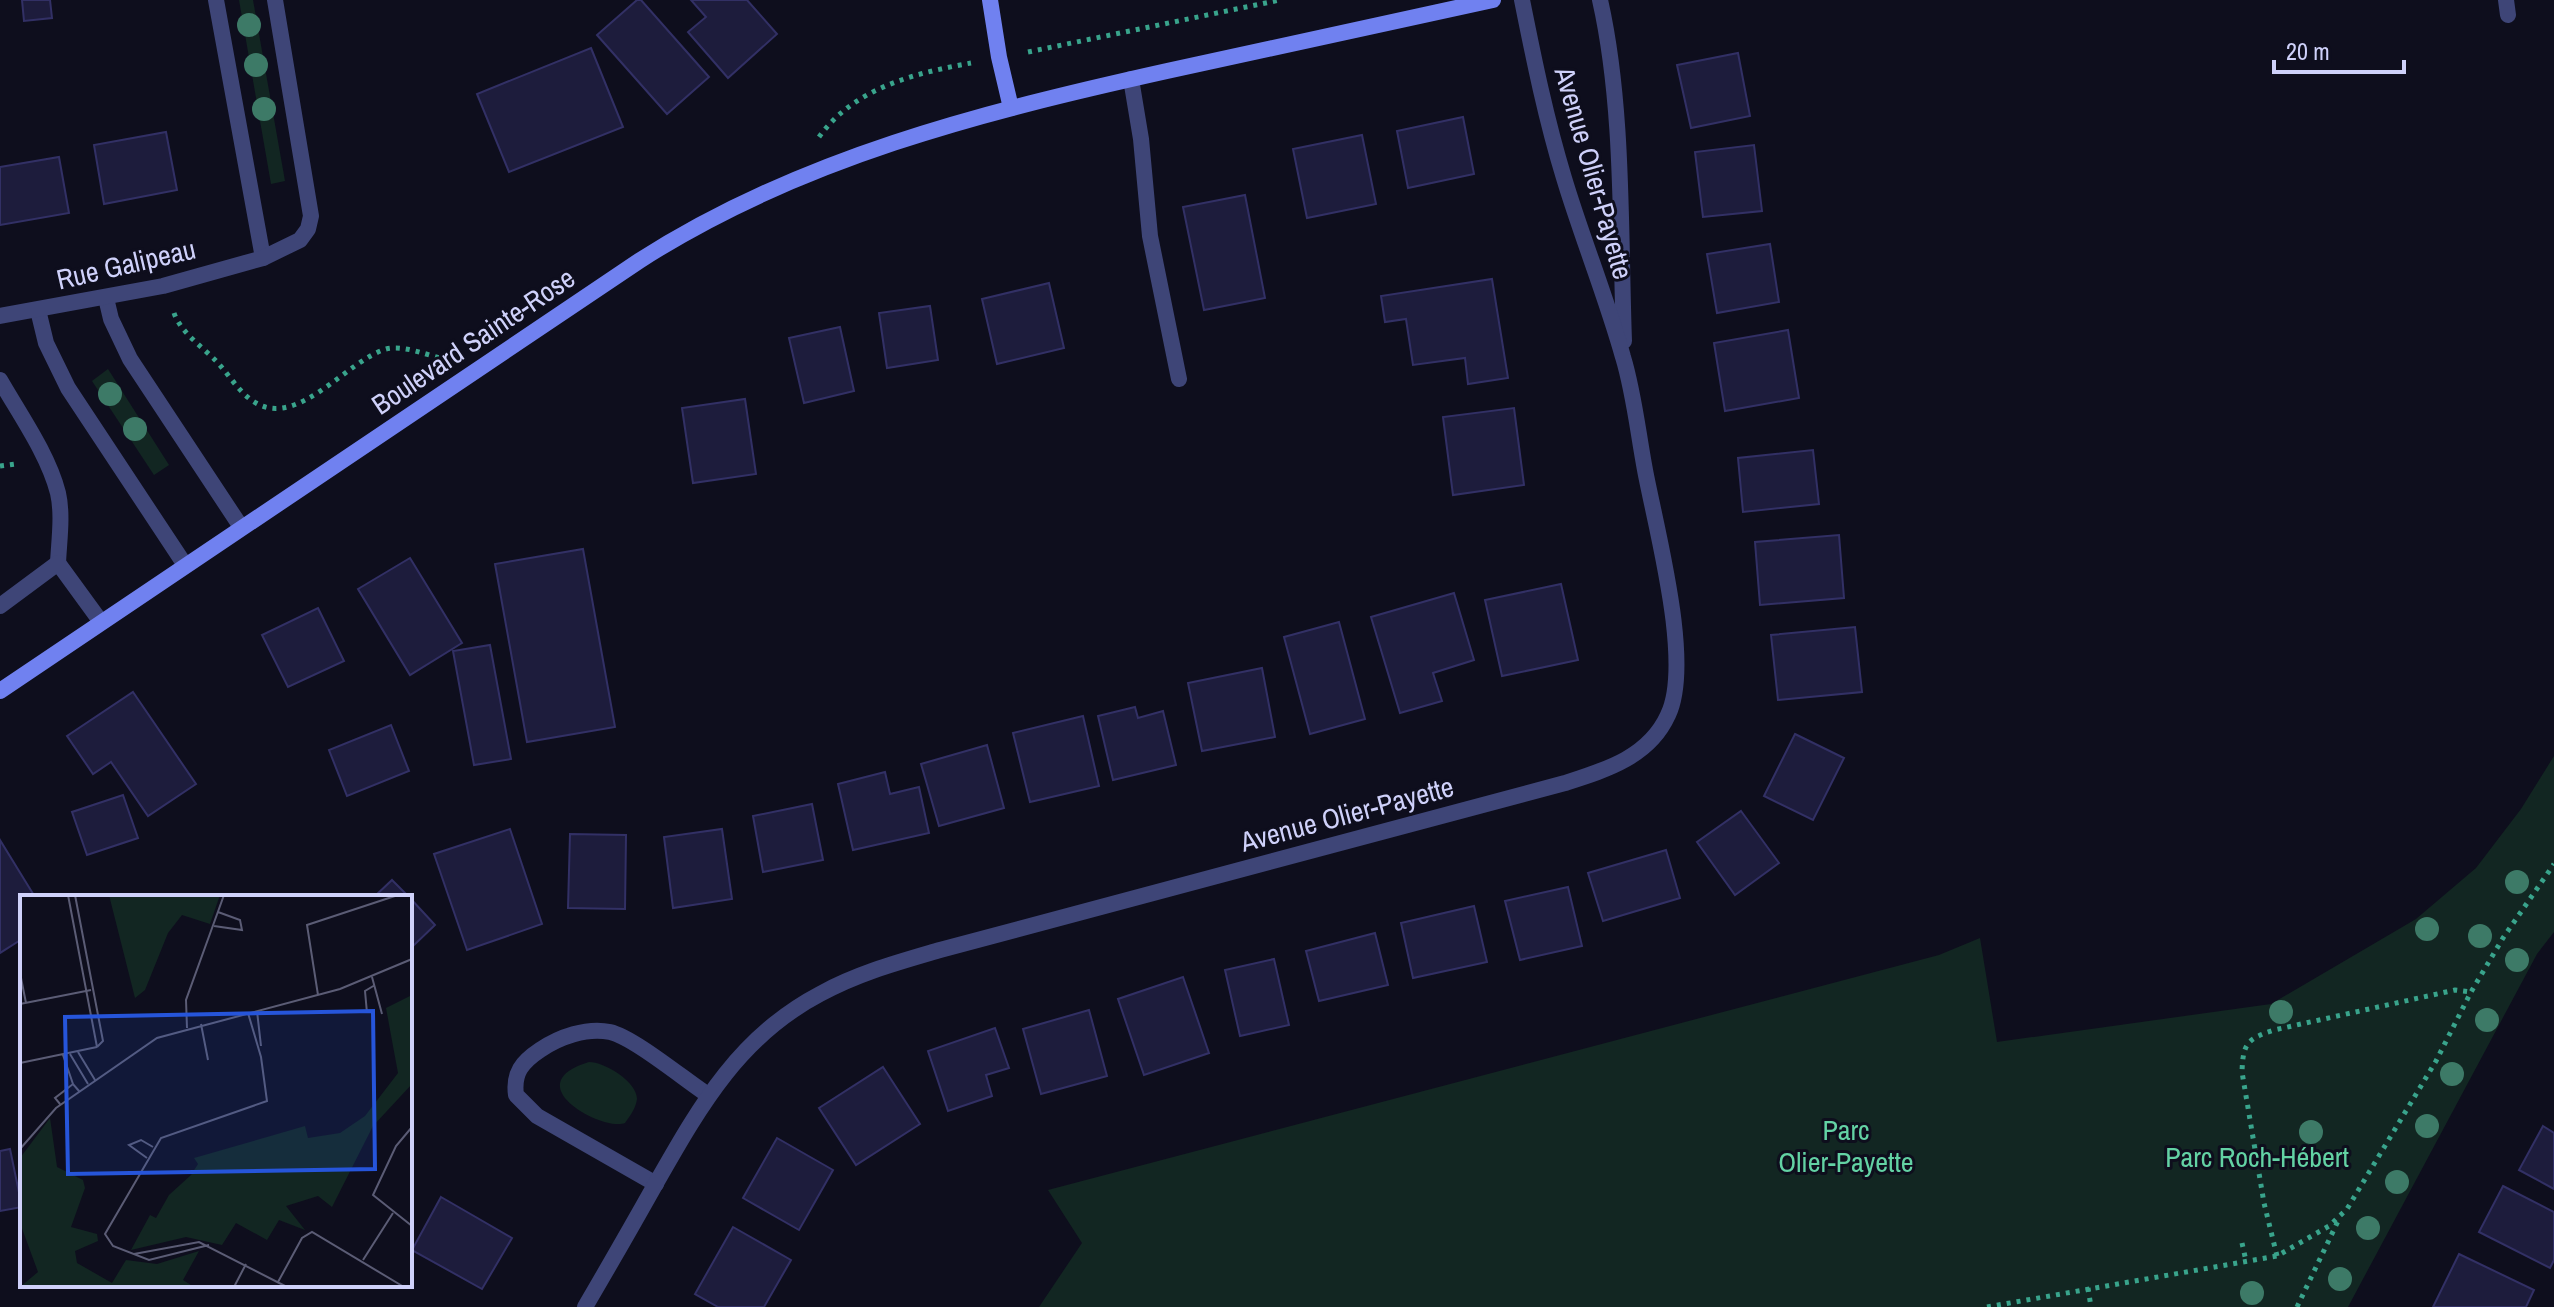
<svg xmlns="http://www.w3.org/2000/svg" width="2554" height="1307" viewBox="0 0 2554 1307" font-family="'Archivo Narrow',sans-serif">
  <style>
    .green { fill: #122622 }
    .building { fill: #1d1c3c; stroke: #323065; stroke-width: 2 }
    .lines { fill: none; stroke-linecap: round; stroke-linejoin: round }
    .path { stroke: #39a48c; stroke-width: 5; stroke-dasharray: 4 6; stroke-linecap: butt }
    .lane { stroke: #3e4577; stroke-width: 16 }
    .street { stroke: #3e4577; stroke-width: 16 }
    .secondary { stroke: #7081f0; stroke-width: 16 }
    .tree { fill: #3d7a67 }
    .labels { text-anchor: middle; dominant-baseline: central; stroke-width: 6; stroke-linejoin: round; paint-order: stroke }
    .street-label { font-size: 28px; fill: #cfd1fa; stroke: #0e0e1d }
    .park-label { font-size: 28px; fill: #63d2a4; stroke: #0e0e1d }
    .inset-road { fill: none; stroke: #5b5c75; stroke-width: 2 }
    .view { fill: #2655da; fill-opacity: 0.15; stroke: #2655da; stroke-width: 4 }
    .inset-edge { fill: none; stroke: #cfd1fa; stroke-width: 4 }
  </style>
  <rect width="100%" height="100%" fill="#0e0e1d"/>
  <g class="green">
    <path d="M239 0H253L285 181 271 184Z"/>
    <path d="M108 369 169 465 154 475 92 381Z"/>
    <path d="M2554 756V932L2537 954 2348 1307H1039L1082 1243 1048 1190 1939 955 1980 938 1997 1042 2271 1004 2416 919 2476 868 2521 809Z"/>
    <path d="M589 1062C604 1062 637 1081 637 1099 636 1108 630 1116 625 1123 603 1132 515 1084 589 1062Z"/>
  </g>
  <g class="building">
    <path d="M22 0H50L52 18 24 21Z"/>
    <path d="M637 0H641L709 77 667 114 597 35Z"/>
    <path d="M691 0H747L777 34 728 78 688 32 706 17Z"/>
    <path d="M591 48 623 127 509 172 477 94Z"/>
    <path d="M1738 53 1750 116 1691 128 1677 65Z"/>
    <path d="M1463 117 1474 174 1408 188 1397 131Z"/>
    <path d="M166 132 177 190 104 204 94 145Z"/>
    <path d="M1362 135 1376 204 1307 218 1293 149Z"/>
    <path d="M1754 145 1762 211 1703 217 1695 152Z"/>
    <path d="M59 157 69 213 0 225V167Z"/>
    <path d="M1245 195 1265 298 1204 310 1183 207Z"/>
    <path d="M1770 244 1779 302 1717 313 1707 254Z"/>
    <path d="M1492 279 1508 378 1468 384 1465 358 1413 365 1406 319 1385 322 1381 296Z"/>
    <path d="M1049 283 1064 348 997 364 982 299Z"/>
    <path d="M930 306 938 360 887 368 879 313Z"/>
    <path d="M840 327 854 391 804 403 789 338Z"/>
    <path d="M1788 330 1799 398 1725 411 1714 343Z"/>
    <path d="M745 399 756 474 693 483 682 408Z"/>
    <path d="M1514 408 1524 485 1453 495 1443 417Z"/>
    <path d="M1813 450 1819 504 1743 512 1738 458Z"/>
    <path d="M1839 535 1844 598 1760 605 1755 542Z"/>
    <path d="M583 549 615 727 527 742 495 564Z"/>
    <path d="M410 558 462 643 410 675 358 589Z"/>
    <path d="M1561 584 1578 660 1502 676 1485 600Z"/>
    <path d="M1454 593 1474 660 1433 673 1442 701 1400 713 1371 617Z"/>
    <path d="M318 608 344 661 288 687 262 635Z"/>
    <path d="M1339 622 1365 719 1310 734 1284 637Z"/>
    <path d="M1855 627 1862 692 1778 700 1771 635Z"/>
    <path d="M490 645 511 759 474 765 453 651Z"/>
    <path d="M1262 668 1275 737 1202 751 1188 683Z"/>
    <path d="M133 692 196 784 148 816 111 762 93 774 67 736Z"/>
    <path d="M1135 707 1138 718 1163 711 1176 765 1113 780 1098 716Z"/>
    <path d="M1083 716 1099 786 1030 802 1013 733Z"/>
    <path d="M391 725 409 771 347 796 329 750Z"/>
    <path d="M1795 734 1844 758 1813 820 1764 796Z"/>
    <path d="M987 745 1004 808 939 826 921 764Z"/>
    <path d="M885 772 890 794 919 787 929 833 853 850 838 784Z"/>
    <path d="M123 795 138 838 87 855 72 812Z"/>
    <path d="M812 804 823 860 763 872 753 816Z"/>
    <path d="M1741 811 1779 863 1735 895 1697 842Z"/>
    <path d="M510 829 542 924 467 950 434 854Z"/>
    <path d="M722 829 732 899 673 908 664 837Z"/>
    <path d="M570 834 626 835 625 909 568 908Z"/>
    <path d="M0 840 35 897H22V939L0 953Z"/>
    <path d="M1666 850 1680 898 1603 921 1588 873Z"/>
    <path d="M392 880 409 897H374Z"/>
    <path d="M1568 887 1582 946 1520 960 1505 901Z"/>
    <path d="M410 898 435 925 410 949Z"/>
    <path d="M1474 906 1487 962 1413 978 1401 923Z"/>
    <path d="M1375 933 1388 985 1319 1001 1306 951Z"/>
    <path d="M1274 959 1289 1025 1240 1036 1225 970Z"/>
    <path d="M1183 977 1209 1053 1144 1075 1118 999Z"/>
    <path d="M1089 1010 1107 1076 1041 1094 1023 1029Z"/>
    <path d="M995 1028 1009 1068 986 1075 992 1096 948 1111 928 1051Z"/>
    <path d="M883 1067 920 1124 856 1165 819 1108Z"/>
    <path d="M2543 1126 2554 1133V1189L2519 1170Z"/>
    <path d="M777 1138 833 1170 799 1230 743 1198Z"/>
    <path d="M10 1149 22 1207 0 1211V1151Z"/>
    <path d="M2503 1186 2554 1212V1260L2550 1268 2479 1232Z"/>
    <path d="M441 1197 512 1238 482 1289 412 1250Z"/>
    <path d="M733 1227 791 1260 764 1307H718L695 1294Z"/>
    <path d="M2459 1254 2534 1290 2526 1307H2433Z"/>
  </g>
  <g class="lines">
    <g class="path">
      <path d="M1028 52 1280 0"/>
      <path d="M819 137C854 88 915 73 971 63"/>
      <path d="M174 313C181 333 204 348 218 363 230 376 240 394 256 403 298 428 348 360 386 349 403 345 424 354 440 358"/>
      <path d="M0 466 15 464"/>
      <path d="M2242 1243 2246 1261"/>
      <path d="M2277 1256 2264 1203 2242 1072C2243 1043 2247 1039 2274 1030L2455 990 2471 992"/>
      <path d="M2088 1288 2091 1307"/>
      <path d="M1987 1307 2277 1256 2329 1226 2347 1209 2436 1061 2471 992 2503 938 2554 864"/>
      <path d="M2297 1307 2339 1219"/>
    </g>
    <g class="lane">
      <path d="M2506 0 2508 15"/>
      <path d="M1131 79 1141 139 1150 236 1179 379"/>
      <path d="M0 380C20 415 48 454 58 493 63 515 59 541 58 563"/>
      <path d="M0 606 58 563 101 622"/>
    </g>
    <g class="street">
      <path d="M216 0 263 258"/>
      <path d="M1600 0C1624 106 1620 232 1624 341"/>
      <path d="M106 298 111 319 130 359 241 527"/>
      <path d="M38 310 46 343 68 388 185 565"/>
      <path d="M0 316 163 286 263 258 300 240 308 229 311 216 275 0"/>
      <path d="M656 1184 537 1116 516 1095C513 1073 522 1062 540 1050 559 1037 587 1027 610 1032 633 1037 685 1080 708 1095"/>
      <path d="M585 1307C609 1266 632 1226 655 1185 699 1108 738 1037 820 994 858 973 899 962 940 950L1565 783C1606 770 1649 757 1668 715 1693 663 1656 529 1645 470 1638 433 1634 393 1623 357 1606 296 1582 238 1564 178 1546 119 1534 60 1522 0"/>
    </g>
    <g class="secondary">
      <path d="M990 0 999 57 1011 108"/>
      <path d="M0 691 639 261C799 158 983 112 1167 71 1276 47 1385 24 1493 0"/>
    </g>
  </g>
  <g class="tree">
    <circle cx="249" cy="25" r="12"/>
    <circle cx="256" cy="65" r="12"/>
    <circle cx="264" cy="109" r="12"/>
    <circle cx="110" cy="394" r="12"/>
    <circle cx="135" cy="429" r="12"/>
    <circle cx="2517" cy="882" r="12"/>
    <circle cx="2427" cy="929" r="12"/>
    <circle cx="2480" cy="936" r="12"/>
    <circle cx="2517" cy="960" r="12"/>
    <circle cx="2281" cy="1012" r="12"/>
    <circle cx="2487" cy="1020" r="12"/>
    <circle cx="2452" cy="1074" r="12"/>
    <circle cx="2427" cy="1126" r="12"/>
    <circle cx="2311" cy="1132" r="12"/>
    <circle cx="2397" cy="1182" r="12"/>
    <circle cx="2368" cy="1228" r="12"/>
    <circle cx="2340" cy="1279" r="12"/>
    <circle cx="2252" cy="1293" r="12"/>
  </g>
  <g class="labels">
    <g class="street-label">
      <text transform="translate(1594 173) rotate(74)">Avenue Olier-Payette</text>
      <text transform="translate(126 264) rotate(-13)">Rue Galipeau</text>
      <text transform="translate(473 341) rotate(-34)">Boulevard Sainte-Rose</text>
      <text transform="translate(1347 814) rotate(-15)">Avenue Olier-Payette</text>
    </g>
    <g class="park-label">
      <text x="1846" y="1130">Parc<tspan x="1846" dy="32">Olier-Payette</tspan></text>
      <text x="2257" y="1157">Parc Roch-Hébert</text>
    </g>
  </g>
  <g transform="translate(20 895)">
    <rect width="392" height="392" fill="#0e0e1d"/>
    <path d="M89 0H200L190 29 162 20 148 38 125 95 115 103ZM392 100V189L353 231 312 312 298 301 266 311 285 335 259 325 247 345 216 328 202 350 166 342 111 355 130 320 136 323 149 300 171 280 178 269 174 263 285 231 288 243 320 238 345 221 378 178 366 113ZM30 223 37 272 63 285 65 293 51 332 77 339 78 346 55 356 57 368 92 388 106 365 137 369 179 356 163 385 174 392H0L18 377 0 328V263Z" fill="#122622"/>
    <path class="inset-road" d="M48 0 77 152M55 0 83 146 77 152M194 31 222 35 220 25 198 17M0 78 6 108M352 82 362 119M298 100 287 30 378 0M0 109 71 95M237 116 241 151M347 118 345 96 355 90M181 129 188 165M167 133 166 105 204 0M58 157 75 185M50 159 68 189M43 160 53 189M0 168 77 152M40 209 35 203 53 189 59 196M392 232 376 251 353 300 392 331M0 254 36 213 137 143 320 94 392 64M127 263 109 250 121 245 133 252M189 350 129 365 93 351 85 339 141 243 247 206 241 162 228 118M114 359 179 347 267 392M343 365 373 318M258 387 282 343 292 337 384 392M214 392 226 369"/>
    <path class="view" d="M353 116 355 274 48 279 45 122Z"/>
    <rect width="392" height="392" class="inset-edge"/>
  </g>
  <path d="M2274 60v12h130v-12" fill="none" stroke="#cfd1fa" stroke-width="4"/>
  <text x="2286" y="60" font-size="24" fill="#cfd1fa" stroke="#0e0e1d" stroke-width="6" paint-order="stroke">20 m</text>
</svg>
